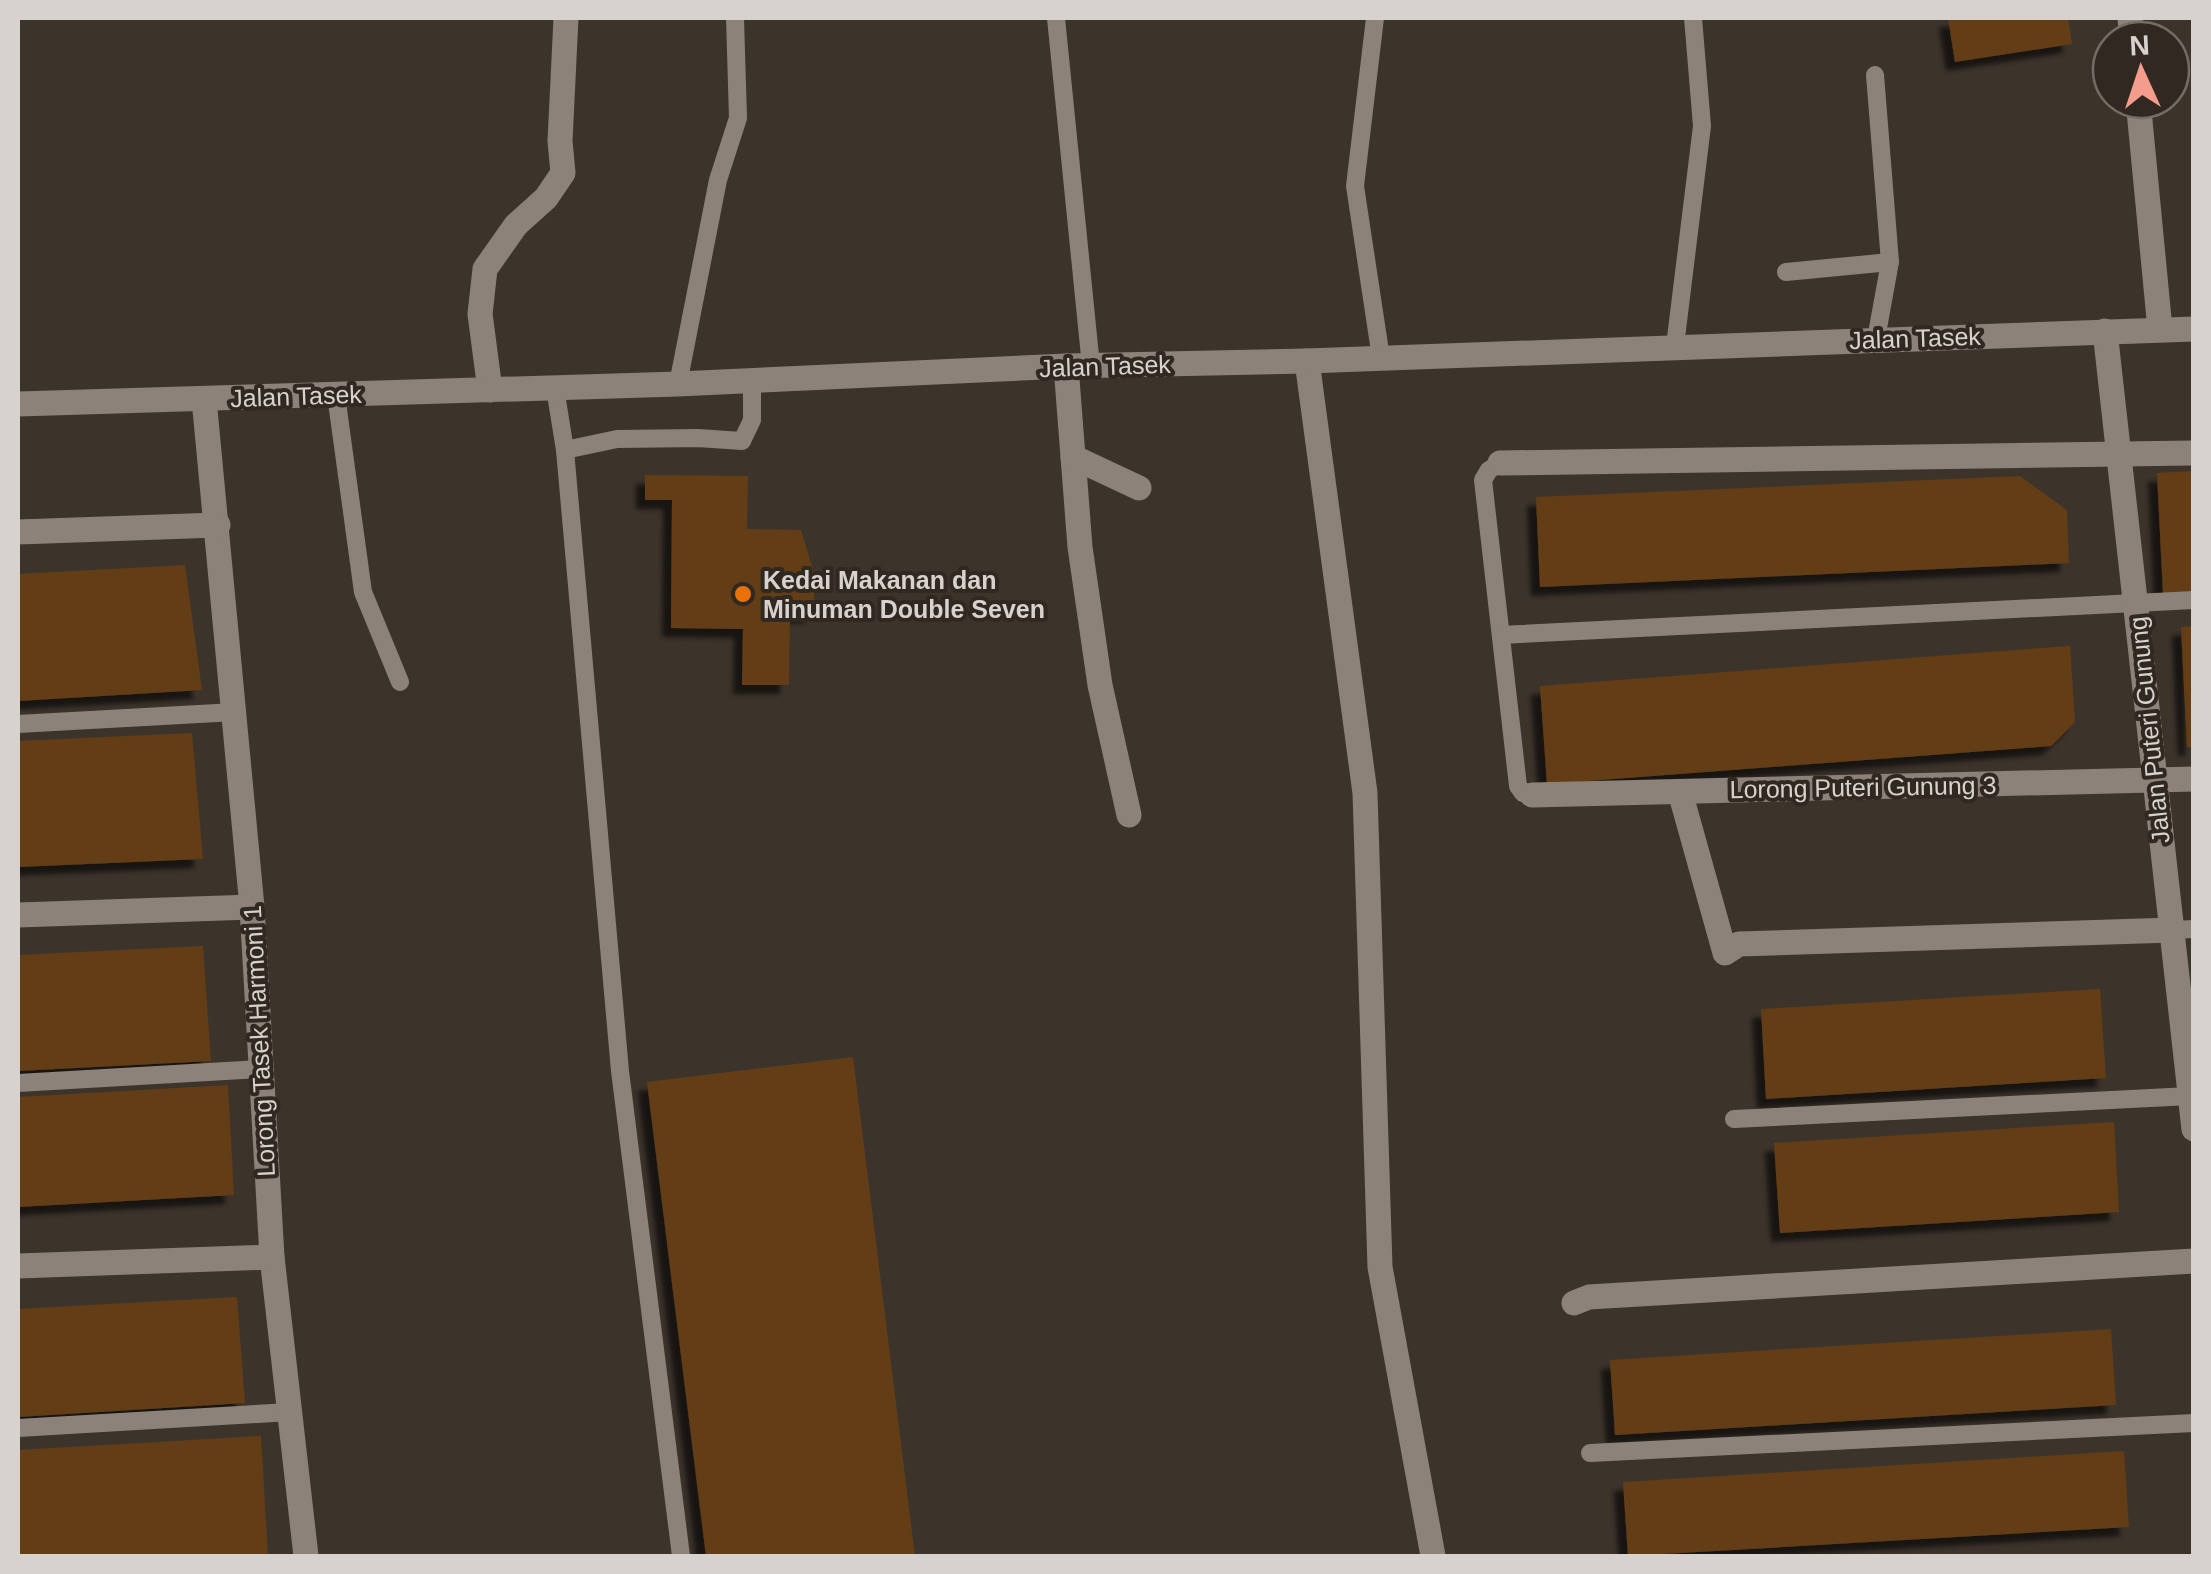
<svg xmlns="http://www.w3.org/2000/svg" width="2211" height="1574" viewBox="0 0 2211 1574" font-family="Arial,sans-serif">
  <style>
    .building { fill: #623e18; filter: url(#shadow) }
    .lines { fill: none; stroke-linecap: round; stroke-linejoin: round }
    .lane { stroke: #8c8279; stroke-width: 18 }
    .street { stroke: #8c8279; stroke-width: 25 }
    .secondary { stroke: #8c8279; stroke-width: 25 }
    .food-dot { fill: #e8710a; stroke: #312921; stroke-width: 4 }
    .labels { text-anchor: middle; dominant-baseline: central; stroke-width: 8; stroke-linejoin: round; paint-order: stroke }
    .street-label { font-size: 25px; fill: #d7d2cd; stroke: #312921 }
    .poi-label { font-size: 25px; font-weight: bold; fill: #d7d2cd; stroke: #312921; text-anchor: start }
  </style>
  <defs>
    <filter id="shadow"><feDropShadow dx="-9" dy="9" stdDeviation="2.5" flood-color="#0009"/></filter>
  </defs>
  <rect width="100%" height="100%" fill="#3c332b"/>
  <g class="building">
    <path d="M1948 18H2068L2072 44 1955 62Z"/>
    <path d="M2194 471V592L2163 594 2157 473Z"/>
    <path d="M645 475 748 476 747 529 801 530 814 573V614H790L789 685H742L743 629 671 628 672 500H645Z"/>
    <path d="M2020 476 2067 510 2069 563 1540 587 1536 497Z"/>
    <path d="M185 565 202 690 18 701V574Z"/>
    <path d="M2194 626V747H2187L2181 627Z"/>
    <path d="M2070 646 2075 722 2051 746 1547 784 1540 686Z"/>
    <path d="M192 733 203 859 18 867V741Z"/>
    <path d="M203 946 211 1061 18 1071V955Z"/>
    <path d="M2100 989 2106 1078 1766 1099 1761 1009Z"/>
    <path d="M853 1057 915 1556H706L647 1082Z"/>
    <path d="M228 1085 234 1195 18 1207V1097Z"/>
    <path d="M2114 1122 2119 1212 1780 1233 1774 1143Z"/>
    <path d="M237 1297 245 1403 18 1417V1309Z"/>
    <path d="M2111 1329 2116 1405 1615 1435 1610 1360Z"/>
    <path d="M261 1436 268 1556H18V1450Z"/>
    <path d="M2124 1451 2129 1527 1628 1556 1623 1482Z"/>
  </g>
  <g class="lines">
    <g class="lane">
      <path d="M1056 18 1091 366"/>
      <path d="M1375 18 1355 186 1381 358"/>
      <path d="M1875 75 1890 262 1876 339"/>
      <path d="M1786 272 1890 262"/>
      <path d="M1675 346 1702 126 1693 18"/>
      <path d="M678 384 718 180 738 118 735 18"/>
      <path d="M555 388 565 450 620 1071 681 1556"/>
      <path d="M336 395 363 592 400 682"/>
      <path d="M565 450 617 439 698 438 742 441 752 420V381"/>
      <path d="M1500 463 1489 470 1483 480 1518 786 1523 793 1532 795"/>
      <path d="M1501 635 2194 600"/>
      <path d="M18 724 235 712"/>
      <path d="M2172 930 2194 929"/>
      <path d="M18 1083 261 1069"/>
      <path d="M1734 1119 2190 1096"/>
      <path d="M18 1428 290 1412"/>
      <path d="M1590 1453 2194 1423"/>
    </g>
    <g class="street">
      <path d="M2130 18 2132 40"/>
      <path d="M2138 100 2160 329"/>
      <path d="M2105 331 2194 1129"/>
      <path d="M1307 361 1365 793 1380 1267 1433 1556"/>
      <path d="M1066 366 1080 547 1100 685 1129 815"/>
      <path d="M490 390 480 314 485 269 516 225 546 198 563 173 560 141 566 18"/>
      <path d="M204 399 252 907 272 1257 306 1556"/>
      <path d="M1073 457 1139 488"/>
      <path d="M1500 463 2194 453"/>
      <path d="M18 532 218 525"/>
      <path d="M1680 792 1725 953 1739 944 2172 930"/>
      <path d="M1532 795 2194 779"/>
      <path d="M18 915 252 907"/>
      <path d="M18 1266 272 1257"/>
      <path d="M1574 1303 1589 1297 2194 1261"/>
    </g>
    <path class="secondary" d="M18 404 678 384 1066 366 1307 361 2194 329"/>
  </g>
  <circle class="food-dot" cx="743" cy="594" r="10"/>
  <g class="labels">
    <g class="street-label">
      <text transform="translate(1915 338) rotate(-2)">Jalan Tasek</text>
      <text transform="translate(1105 366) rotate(-2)">Jalan Tasek</text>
      <text transform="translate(296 396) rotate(-2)">Jalan Tasek</text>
      <text transform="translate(2149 730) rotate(-96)">Jalan Puteri Gunung</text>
      <text transform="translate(1863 787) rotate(-1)">Lorong Puteri Gunung 3</text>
      <text transform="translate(259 1041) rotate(-93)">Lorong Tasek Harmoni 1</text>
    </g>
    <g class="poi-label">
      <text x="763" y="580">Kedai Makanan dan<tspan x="763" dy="29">Minuman Double Seven</tspan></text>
    </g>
  </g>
  <rect width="2211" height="1574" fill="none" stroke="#d7d2cd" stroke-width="40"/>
  <g transform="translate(2141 70) rotate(357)"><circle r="48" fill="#312921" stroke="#736d66" stroke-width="2.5"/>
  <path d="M0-8L18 38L0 25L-18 38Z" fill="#f49d8c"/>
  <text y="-15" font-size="28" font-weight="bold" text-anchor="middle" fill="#d7d2cd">N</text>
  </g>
</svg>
